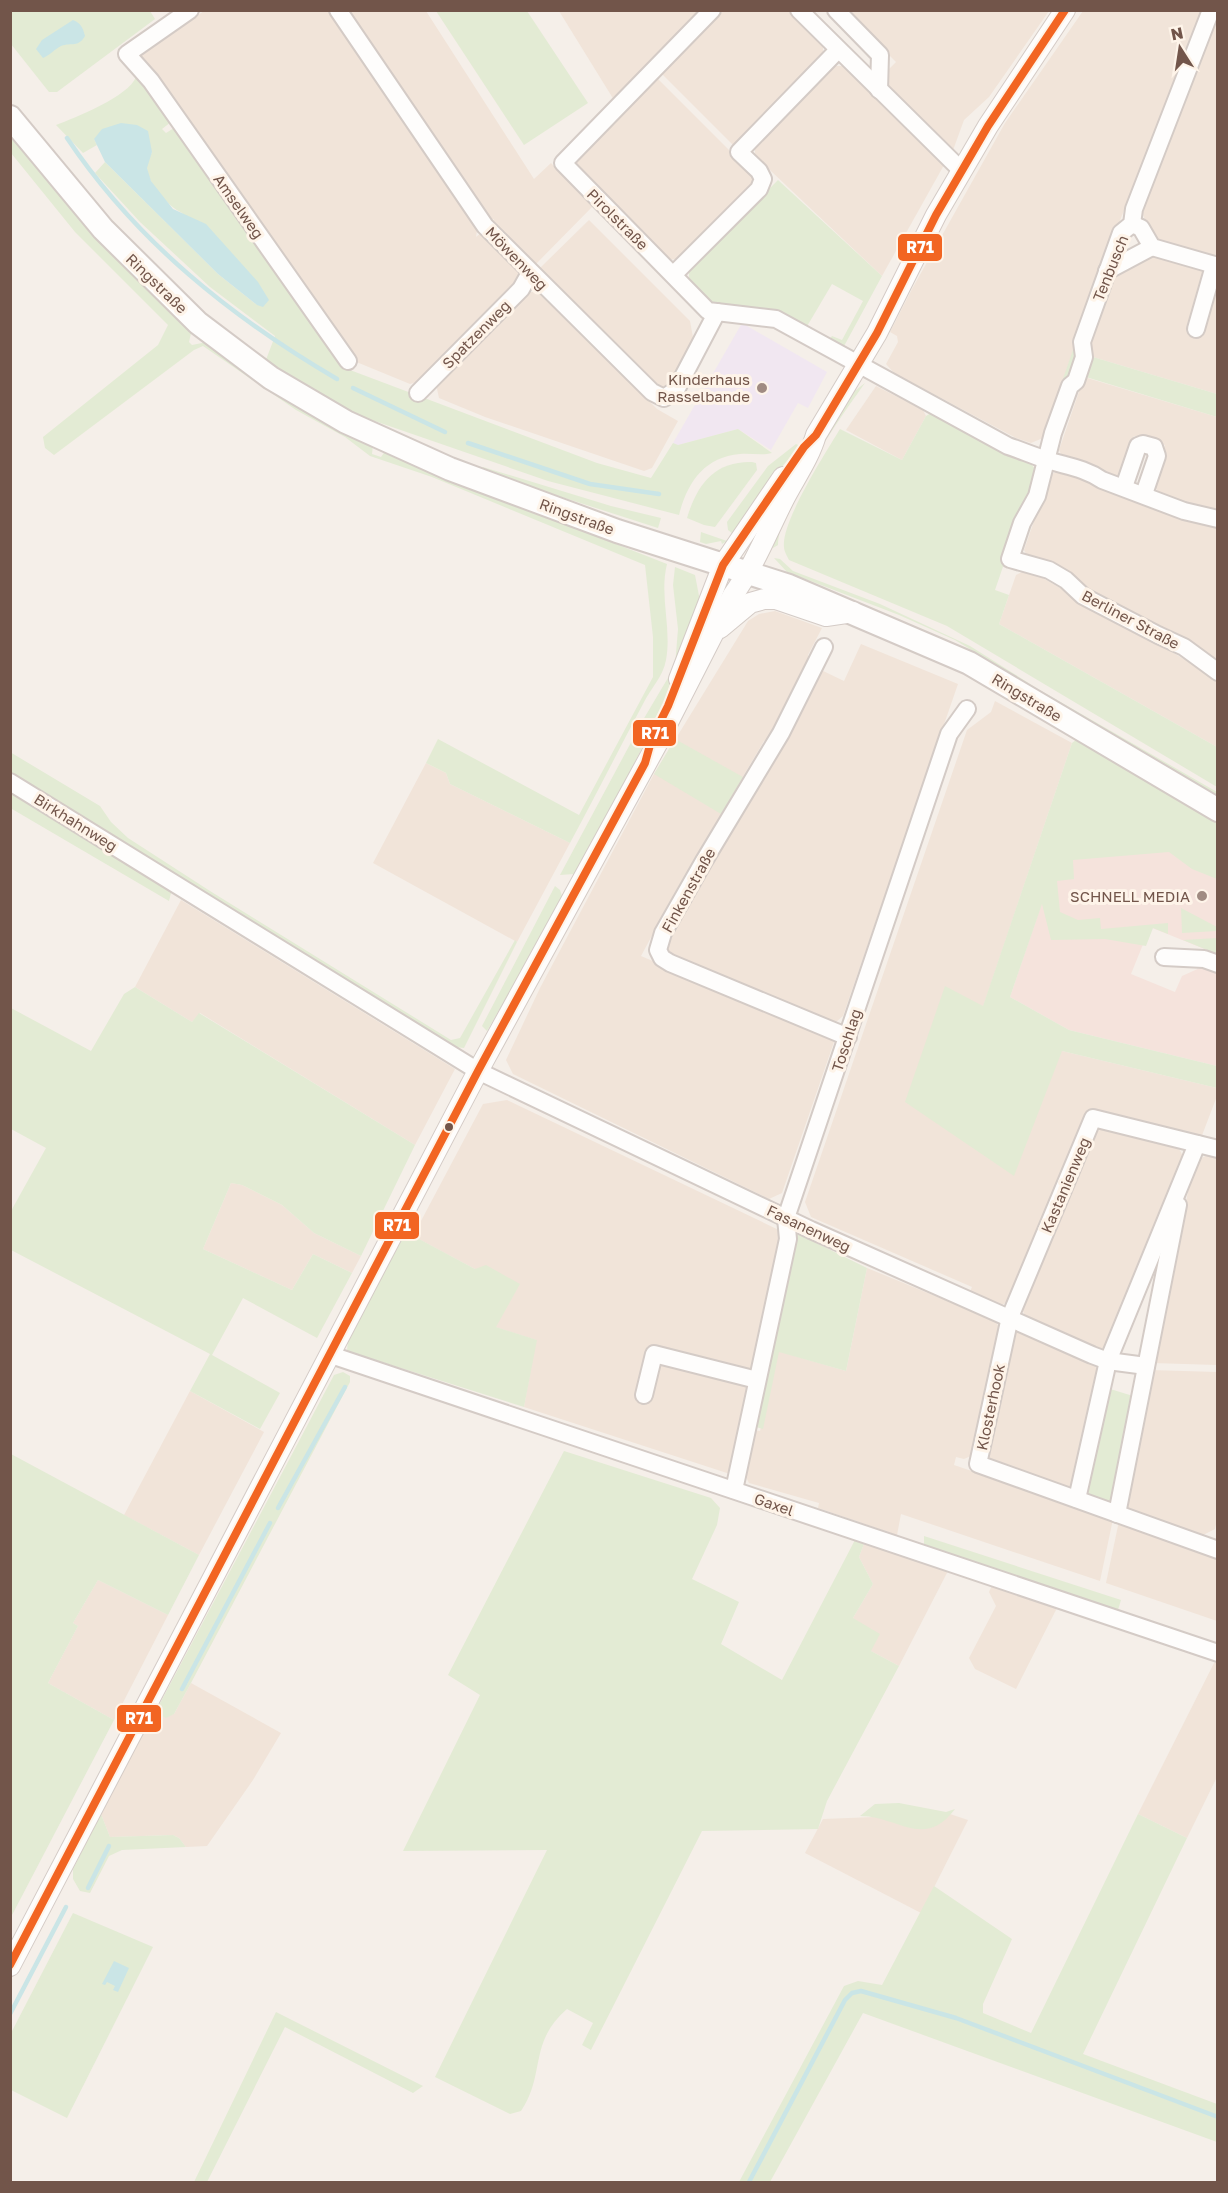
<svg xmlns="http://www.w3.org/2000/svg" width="1228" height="2193" viewBox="0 0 1228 2193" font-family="'Golos Text',sans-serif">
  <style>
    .residential { fill: #f1e4d9 }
    .commercial { fill: #f5e3dc }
    .education { fill: #f1e7f1 }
    .green { fill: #e3ebd4 }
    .water { fill: #cae5e6 }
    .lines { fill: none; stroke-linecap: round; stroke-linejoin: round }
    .stream { stroke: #cae5e6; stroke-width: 4.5 }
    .minor-casing { stroke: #d4cbc6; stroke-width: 20 }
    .tertiary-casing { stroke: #d4cbc6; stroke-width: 22 }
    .secondary-casing { stroke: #d4cbc6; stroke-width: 26 }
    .minor { stroke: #fefdfc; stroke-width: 16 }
    .tertiary { stroke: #fefdfc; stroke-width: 20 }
    .secondary { stroke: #fefdfc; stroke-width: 22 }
    .bus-1-casing { stroke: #fef4e9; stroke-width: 12 }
    .bus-1 { stroke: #f26522; stroke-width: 8 }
    .poi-dot { fill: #a08b82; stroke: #fef4e9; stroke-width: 2 }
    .bus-dot { fill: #72554a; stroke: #fef4e9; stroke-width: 2 }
    .labels { text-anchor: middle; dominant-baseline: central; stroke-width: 6; stroke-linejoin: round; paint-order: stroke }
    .street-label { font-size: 15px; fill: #72554a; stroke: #fef4e9 }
    .poi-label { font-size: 15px; fill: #72554a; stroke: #fef4e9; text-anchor: end }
    .line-badge { stroke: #fef4e9; stroke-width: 2 }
    .badge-label { font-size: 16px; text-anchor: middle; font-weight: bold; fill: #fff }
  </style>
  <rect width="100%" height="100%" fill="#f5efe9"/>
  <g class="residential">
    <path d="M204 11H330L477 230 476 237 481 233 518 270V281L417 382 410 384 354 361 138 56Z"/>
    <path d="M348 11H426L534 179 551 163 593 206 534 266 491 223 494 219H488Z"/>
    <path d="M559 11H704L614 100Z"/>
    <path d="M723 11H790L823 44V56L733 145 662 74Z"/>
    <path d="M845 11H1049L989 97 964 120 952 153 885 86V73L896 62Z"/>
    <path d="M1083 11H1202L1110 246 1043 438 1031 443 1016 438 894 373 886 364 898 342 897 336 890 332 912 289 1005 123Z"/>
    <path d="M1217 15V257L1156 242 1141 211Z"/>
    <path d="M833 66H845L944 165 882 276 755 156V144Z"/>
    <path d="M657 78 752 173V186L679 259 666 260 577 170V158Z"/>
    <path d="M589 220 690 321 694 343 669 386 656 388 538 270Z"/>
    <path d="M1153 253 1201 268 1206 276 1217 278V394L1093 357 1090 338 1112 274Z"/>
    <path d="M527 292H540L657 409 678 421 652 468 644 471 485 417 439 398 436 384Z"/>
    <path d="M1084 377 1217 417V514L1158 492 1154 484 1165 445 1134 436 1123 473 1115 477 1063 458 1059 450Z"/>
    <path d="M876 386 923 410 926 416 902 460 846 430Z"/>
    <path d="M1058 471 1217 528V661L1051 567 1028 558 1024 550 1050 475Z"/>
    <path d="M1024 571 1041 577 1217 678V747L999 624 1016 575Z"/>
    <path d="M775 611 822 628 808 655 810 661 772 738 764 741 677 889 641 956 831 1037 834 1042 782 1193 769 1199 513 1074 506 1060 540 988 654 774 748 621 759 614Z"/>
    <path d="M861 644 958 684 843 1016 836 1022 668 955 667 947 691 899 819 669 844 681Z"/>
    <path d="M995 701 1072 743 983 1007 945 986 1062 1051 1217 1088V1096L1201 1138 1086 1111 1009 1302 998 1306 969 1294 972 1287 811 1217 805 1202 967 730 991 712Z"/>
    <path d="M426 763 446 773 450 784 570 843 517 942 373 863Z"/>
    <path d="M181 900 455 1069 415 1145 200 1013 192 1022 135 987Z"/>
    <path d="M507 1100 781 1231 730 1474 524 1407 536 1340 495 1327 475 1269 413 1236 483 1104Z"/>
    <path d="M1102 1129 1178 1147 1184 1158 1109 1346 1098 1350 1026 1319 1022 1308 1091 1134Z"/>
    <path d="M1210 1154 1217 1156V1365L1152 1363 1189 1187 1199 1159Z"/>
    <path d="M231 1183 242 1185 282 1205 314 1233 361 1256 352 1273 313 1254 292 1290 203 1249Z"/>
    <path d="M867 1268 996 1321 999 1328 973 1455 964 1459 956 1457 954 1465 1113 1519 1100 1581 901 1514 897 1535 818 1508 819 1503 749 1483 744 1473 754 1430 760 1431 769 1392 771 1349 846 1371Z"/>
    <path d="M1019 1331 1094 1364 1100 1374 1077 1482 1066 1488 990 1463 987 1457 1012 1335Z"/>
    <path d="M1150 1370 1217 1372 1218 1515 1215 1529 1203 1535 1129 1510 1123 1500Z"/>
    <path d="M190 1391 264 1432 199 1555 124 1515Z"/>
    <path d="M1119 1521 1217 1555V1621L1106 1583Z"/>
    <path d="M865 1541 949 1569 899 1666 871 1651 853 1618 873 1584 859 1557Z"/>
    <path d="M98 1580 168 1615 114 1720 48 1683 78 1626 73 1623Z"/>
    <path d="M993 1583 1058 1606 1016 1689 975 1669 969 1658 996 1606 989 1592Z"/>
    <path d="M1214 1663H1217V1777L1187 1838 1138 1814Z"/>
    <path d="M191 1683 281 1733 253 1780 207 1846 186 1847 179 1838 173 1835 110 1837 101 1814 144 1728 157 1709 160 1715 174 1714Z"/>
    <path d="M950 1814 968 1820 921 1913 805 1853 823 1819Z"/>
  </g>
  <path class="commercial" d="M1084 779 1217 854V954L1150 927 1131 974 1175 992 1182 976 1202 967 1217 974V1066L1069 1030 1010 997Z"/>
  <path class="education" d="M742 323 827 372 808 408 798 403 771 450 738 429 678 445 673 443Z"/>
  <g class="green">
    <path d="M10 11H150L155 19 57 92H49L11 44Z"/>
    <path d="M436 11H527L588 103 524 145Z"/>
    <path d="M136 77C149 94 160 103 171 122L162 129 166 133 174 128 308 314 342 367 597 463 651 478 673 443 678 445 738 429 772 453C761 456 751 453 740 454 704 457 687 483 679 515L548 481 337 408 264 365 275 336 210 287 140 222 95 173 105 162 218 274 257 305 182 213C169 207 146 183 147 166 148 162 150 156 152 152L94 139 97 145 83 153 56 125C75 118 129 96 136 77Z"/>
    <path d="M10 134 192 329 189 342 192 345 207 342 373 444 372 454 381 457 386 450 463 484 667 564C659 596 672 628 666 660 663 677 650 689 643 704 618 751 595 797 570 843L450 784 446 773 426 763 438 739 579 815 653 677V637L645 565 432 477 370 456 345 437 296 410 203 346 194 350 54 455 45 448 43 437 158 345 168 325 75 232 11 153Z"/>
    <path d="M778 180 882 276 843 348 828 341 832 336 842 340 863 301 832 284 806 328 778 312 709 302 689 281V270Z"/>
    <path d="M1075 344 1077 353 1062 398 1057 396Z"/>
    <path d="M1093 357 1217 394V417L1086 377Z"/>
    <path d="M865 383C841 416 778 507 778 545L773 548C775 504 829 432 852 393Z"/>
    <path d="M934 411 1026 458 1036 470 995 590 1009 595 999 624 1217 747V787L947 626 789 560C787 556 784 551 784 547 781 522 826 452 840 429L902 460 926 416Z"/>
    <path d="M796 444 800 446 773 477 733 534 728 530 727 522 768 466Z"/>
    <path d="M752 462 756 463 757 470 715 527 704 525 687 518C697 484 715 461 752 462Z"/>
    <path d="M483 467 611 506 661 518 658 528 481 471Z"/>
    <path d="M701 532 727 541 722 544 721 541 706 544 700 542Z"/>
    <path d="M774 558 780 559 793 571 880 604 970 646 1038 689 1217 792V800L955 640 899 615 787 572Z"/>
    <path d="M675 567 695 575 700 601 659 715 579 870 574 874 560 875 643 720 675 666 678 629 673 585Z"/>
    <path d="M675 739 743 777 721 814 654 774Z"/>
    <path d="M1077 739 1217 820V879L1192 869 1169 852 1073 860 1074 879 1057 881 1060 912 1078 920 1100 918 1101 929 1168 923V934L1153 928 1146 946 1105 939 1051 940 1042 904 1010 997 1069 1030 1217 1066V1088L1062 1051 1014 1176 905 1102 945 986 983 1006 1072 743Z"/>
    <path d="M10 752 100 806 111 822 128 838 210 891 451 1040 460 1038 515 940 517 942 464 1048 454 1047 451 1052 11 777Z"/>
    <path d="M11 788 172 889 169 901 12 809 11 810Z"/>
    <path d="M555 886 560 890 563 899 487 1031 482 1026Z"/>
    <path d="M1181 908 1217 927V931L1182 933Z"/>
    <path d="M1217 938V954L1183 940Z"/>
    <path d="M135 987 192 1022 199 1013 415 1145 361 1256 314 1233 282 1205 242 1185 231 1183 203 1249 292 1290 313 1254 352 1273 317 1338 243 1298 212 1355 280 1393 260 1429 190 1391 210 1354 11 1250V1211L46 1148 11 1129V1008L91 1051 124 994Z"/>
    <path d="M406 1232 475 1269 486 1265 520 1284 496 1327 537 1340 524 1407 347 1351 348 1339Z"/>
    <path d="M796 1233 867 1268 846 1371 779 1352 763 1429 756 1427Z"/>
    <path d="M343 1372 350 1376V1382L191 1683 174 1714 166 1718 160 1715 157 1709 334 1375Z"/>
    <path d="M1107 1388 1133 1396 1113 1503 1085 1494Z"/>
    <path d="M564 1451 711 1498 720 1508 717 1525 692 1579 739 1602 721 1644 782 1680 856 1538 865 1541 859 1557 873 1584 853 1618 880 1634 871 1651 899 1666 827 1801 818 1829 702 1831 591 2050 582 2045 593 2023 567 2009C528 2043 546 2074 521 2111L510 2114 435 2077 547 1850 403 1851 480 1695 448 1675Z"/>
    <path d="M11 1454 199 1555 168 1615 98 1580 73 1623 78 1626 48 1683 114 1720 11 1917Z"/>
    <path d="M924 1536 1121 1600 1118 1610 924 1547Z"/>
    <path d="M899 1803 946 1812 955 1809C924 1850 898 1816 860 1816L875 1804Z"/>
    <path d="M101 1814 110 1837 173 1835 179 1838 186 1847 122 1850 109 1856 90 1893 80 1891 73 1879V1869Z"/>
    <path d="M1138 1814 1187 1838 1083 2054 1217 2104V2142L863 2013 770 2182H739L844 1986 858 1981 882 1985 934 1886 1012 1939 983 2004V2013L1031 2033Z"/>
    <path d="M73 1913 153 1947 67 2118 11 2090 10 2035Z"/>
    <path d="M276 2012 423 2086 413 2093 285 2027 207 2182H194Z"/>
  </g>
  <g class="water">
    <path d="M73 20C81 23 83 28 85 36 78 48 72 42 61 46 55 49 50 55 43 58L36 49 42 40Z"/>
    <path d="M121 123 137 125 148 131 152 152 147 168 151 181 173 209 206 224 258 282 269 300 263 307 257 305 218 274 105 162 94 139 102 129Z"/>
    <path d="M114 1961 129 1968 118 1992 113 1990 115 1986 107 1982 105 1985 102 1984Z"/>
  </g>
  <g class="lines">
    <g class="stream">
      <path d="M67 138C136 241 231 317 337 379"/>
      <path d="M353 388 445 432"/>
      <path d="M468 443 590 484 659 494"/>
      <path d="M278 1508 345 1387"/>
      <path d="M182 1689 270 1523"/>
      <path d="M88 1888 109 1846"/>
      <path d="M10 2014 66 1907"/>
      <path d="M749 2182 845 2000 852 1993 861 1991 956 2018 1218 2117"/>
    </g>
    <g class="minor-casing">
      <g id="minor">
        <path d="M190 10 127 54 151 81 348 361"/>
        <path d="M338 10 485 226 652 392 664 398 676 390 717 312"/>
        <path d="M712 10 563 163 708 311 776 319 1008 446C1020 450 1032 455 1044 459 1064 466 1083 467 1102 480L1184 511 1218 519"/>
        <path d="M799 10 962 171"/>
        <path d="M836 10 880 55 879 90"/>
        <path d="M1211 10 1134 209 1132 224 1121 233 1082 342 1084 357 1076 381 1070 386 1053 433 1037 496 1022 523 1010 559 1049 570 1066 580 1083 596 1158 635 1184 647 1218 672"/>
        <path d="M1132 224 1141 228 1152 247 1218 266"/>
        <path d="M1107 271 1152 247"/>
        <path d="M674 274 759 189 763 179 759 171 739 152 838 50"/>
        <path d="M1196 329 1214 266"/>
        <path d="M418 393 521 289 530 273"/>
        <path d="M1124 487 1138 446 1143 444 1154 447 1157 456 1144 494"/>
        <path d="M824 647 781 733 704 861 663 933 658 950 662 958 670 963 848 1037"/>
        <path d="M10 782 478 1071 811 1230 1092 1355 1108 1361 1146 1366"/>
        <path d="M1164 957 1204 959 1218 964"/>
        <path d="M1218 1149 1093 1118 1010 1317 978 1464 1218 1550"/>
        <path d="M331 1355 1218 1653"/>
        <path d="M644 1395 654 1354 757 1380"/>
        <path d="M734 1490 788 1239 786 1218 949 734 967 709"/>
        <path d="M1077 1499 1108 1361 1197 1144"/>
        <path d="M1117 1514 1178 1205"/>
      </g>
    </g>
    <g class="tertiary-casing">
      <g id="tertiary">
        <path d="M720 628 750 603 764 599H776L826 616 853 612"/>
        <path d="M679 679 723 565 783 477"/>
        <path d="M10 1966 478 1071 658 742 733 595C754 566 767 533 783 501 794 479 809 459 816 435L877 333 936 215 988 126 1065 10"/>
      </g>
    </g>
    <g class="secondary-casing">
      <path id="secondary" d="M10 117 103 229 198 323 271 378 346 422 450 469 617 531 789 586 969 663 1218 810"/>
    </g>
    <use href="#minor" class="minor"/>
    <use href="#tertiary" class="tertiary"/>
    <use href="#secondary" class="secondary"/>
    <g class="bus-1-casing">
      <path id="bus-1" d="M10 1965 478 1071 645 763 652 738 668 706 723 565 804 447 816 435 877 333 936 215 988 126 1065 10"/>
    </g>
    <use href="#bus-1" class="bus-1"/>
  </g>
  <g class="poi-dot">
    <circle cx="762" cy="388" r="6"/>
    <circle cx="1202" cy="896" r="6"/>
  </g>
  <circle class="bus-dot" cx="449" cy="1127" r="5"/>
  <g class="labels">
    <g class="street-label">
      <text transform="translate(239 206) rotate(55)">Amselweg</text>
      <text transform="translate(618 219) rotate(45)">Pirolstraße</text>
      <text transform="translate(517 258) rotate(46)">Möwenweg</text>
      <text transform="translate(1110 268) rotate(-68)">Tenbusch</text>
      <text transform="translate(157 283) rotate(44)">Ringstraße</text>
      <text transform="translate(476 334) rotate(-45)">Spatzenweg</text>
      <text transform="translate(577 516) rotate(20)">Ringstraße</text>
      <text transform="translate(1131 619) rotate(28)">Berliner Straße</text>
      <text transform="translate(1027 697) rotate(31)">Ringstraße</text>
      <text transform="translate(76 822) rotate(32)">Birkhahnweg</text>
      <text transform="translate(688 890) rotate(-61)">Finkenstraße</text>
      <text transform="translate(846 1040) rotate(-72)">Toschlag</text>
      <text transform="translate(1065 1185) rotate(-67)">Kastanienweg</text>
      <text transform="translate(809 1228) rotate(25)">Fasanenweg</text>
      <text transform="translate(990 1407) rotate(-78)">Klosterhook</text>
      <text transform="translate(774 1504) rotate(19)">Gaxel</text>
    </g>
    <g class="poi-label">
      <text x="750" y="379">Kinderhaus<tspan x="750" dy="17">Rasselbande</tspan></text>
      <text x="1190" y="896">SCHNELL MEDIA</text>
    </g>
  </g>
  <g class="line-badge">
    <rect x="897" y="233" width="46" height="29" rx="6" fill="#f26522"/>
    <rect x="632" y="719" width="45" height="28" rx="6" fill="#f26522"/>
    <rect x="374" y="1211" width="46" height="29" rx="6" fill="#f26522"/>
    <rect x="116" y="1704" width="46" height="29" rx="6" fill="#f26522"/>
  </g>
  <g class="badge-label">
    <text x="920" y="253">R71</text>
    <text x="655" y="739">R71</text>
    <text x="397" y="1231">R71</text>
    <text x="139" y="1724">R71</text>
  </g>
  <rect width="1228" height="2193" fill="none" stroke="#72554a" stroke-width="24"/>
  <g transform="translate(1180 48) rotate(348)" stroke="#fef4e9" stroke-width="4.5" paint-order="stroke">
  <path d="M0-4.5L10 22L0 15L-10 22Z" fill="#72554a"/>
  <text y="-9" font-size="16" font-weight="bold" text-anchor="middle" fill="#72554a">N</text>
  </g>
</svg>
